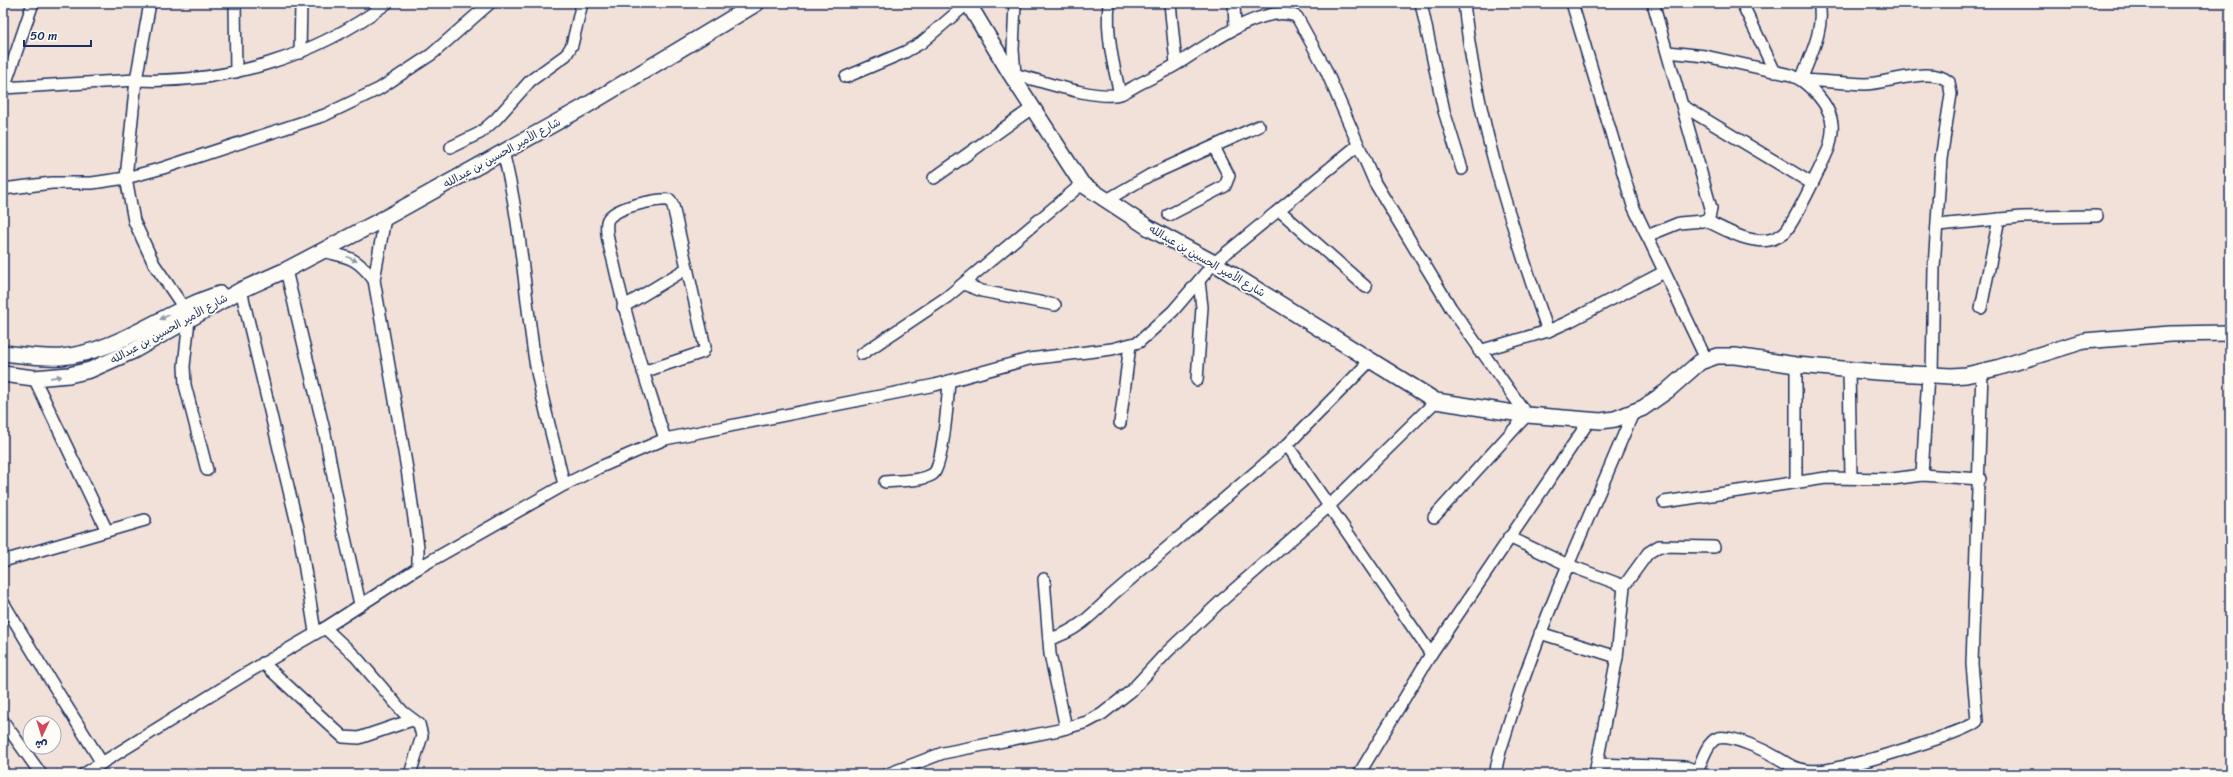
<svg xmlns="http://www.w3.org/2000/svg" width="2233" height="777" viewBox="0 0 2233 777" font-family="Sriracha,'Playpen Sans Arabic',sans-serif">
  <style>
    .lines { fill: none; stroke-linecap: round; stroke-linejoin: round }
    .street-casing { stroke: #1b2f5e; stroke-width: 14 }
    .secondary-casing { stroke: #1b2f5e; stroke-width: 18 }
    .street { stroke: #fdfcf7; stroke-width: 11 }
    .secondary { stroke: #fdfcf7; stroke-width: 15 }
    .oneway { fill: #8c96aa }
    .labels { text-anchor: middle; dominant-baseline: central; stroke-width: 3.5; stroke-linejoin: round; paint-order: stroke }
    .street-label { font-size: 11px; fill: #1b2f5e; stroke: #fdfcf7 }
  </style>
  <rect width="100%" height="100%" fill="#f2e1d9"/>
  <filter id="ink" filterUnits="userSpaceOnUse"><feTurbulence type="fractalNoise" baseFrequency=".025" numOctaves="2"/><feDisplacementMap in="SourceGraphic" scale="8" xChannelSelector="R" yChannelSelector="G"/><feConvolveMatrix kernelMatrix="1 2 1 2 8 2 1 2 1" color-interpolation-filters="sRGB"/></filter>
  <g filter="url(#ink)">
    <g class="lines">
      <g class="street-casing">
        <g id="street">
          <path d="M150 3 136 80 126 178 134 221 154 264 184 308 189 320 184 366 185 385 207 470"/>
          <path d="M235 3 236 72"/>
          <path d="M1015 3 1013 50 1015 74"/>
          <path d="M1109 3C1106 34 1113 64 1120 94"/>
          <path d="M1170 3 1176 64"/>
          <path d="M1234 3 1235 28"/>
          <path d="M1421 3 1444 111 1462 169"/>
          <path d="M1464 3C1476 118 1510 222 1548 331"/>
          <path d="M1572 3 1633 206 1706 359"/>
          <path d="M1742 3 1775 72"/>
          <path d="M1668 52 1705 56 1791 75 1801 80C1822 81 1844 83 1865 84 1887 84 1932 65 1949 82L1951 94 1941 159 1934 268 1932 375"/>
          <path d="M300 53 301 3"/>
          <path d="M1010 73C1036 79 1096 101 1120 94 1126 92 1133 87 1139 84 1153 77 1168 70 1182 61 1208 45 1266 1 1297 17L1325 68 1375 183 1451 308 1527 415 1434 517"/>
          <path d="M846 77 905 52 921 43 968 3"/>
          <path d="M3 88 136 80C226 84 315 57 387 3"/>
          <path d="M4 88 33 3"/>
          <path d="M1683 106 1811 183"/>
          <path d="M451 147 480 133 496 119 530 81 566 55 572 45 582 3"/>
          <path d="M503 152C521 221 524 291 535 361 542 403 555 444 564 485"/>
          <path d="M934 178 1032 108"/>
          <path d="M3 189 52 183H92L126 178 163 168 325 115 379 89 432 54 490 3"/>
          <path d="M1105 201 1150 175 1259 126"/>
          <path d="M1280 211 1366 287"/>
          <path d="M1169 215 1225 186 1229 176 1214 147"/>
          <path d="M385 218 374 280 407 469 418 547V568"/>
          <path d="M1705 220C1724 229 1748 244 1769 240 1775 239 1780 236 1785 232 1795 221 1822 164 1829 148 1831 140 1833 132 1832 124 1830 106 1814 90 1801 80 1810 56 1825 29 1819 3"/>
          <path d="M1938 225 2021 217 2097 216"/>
          <path d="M1647 236 1679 223 1703 221 1709 218 1711 208 1653 3"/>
          <path d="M321 251C349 257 356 257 374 280"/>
          <path d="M286 270 325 434 343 529 360 604"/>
          <path d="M964 284 982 291 1055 305"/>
          <path d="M241 290 299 532 315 632"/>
          <path d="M623 307 686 269"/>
          <path d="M1981 308 1999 219"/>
          <path d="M1479 351 1548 331 1568 322 1664 272"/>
          <path d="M862 354 947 297 1082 184"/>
          <path d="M1796 365V482"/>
          <path d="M1849 370 1851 477"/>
          <path d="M643 372 703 352 705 347 673 206 670 200C658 198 609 208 607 222 605 235 611 251 614 264 627 324 646 381 665 439"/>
          <path d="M34 378 107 531"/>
          <path d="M1197 380 1202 307 1199 281"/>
          <path d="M1120 423 1130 345"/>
          <path d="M1287 445 1431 654"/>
          <path d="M1922 475 1928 375"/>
          <path d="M885 482C900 480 920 482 933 474 943 467 948 396 949 381"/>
          <path d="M1664 502 1826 478 1892 479 1922 475 1980 479"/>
          <path d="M3 561 145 520"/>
          <path d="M1044 579 1050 654 1066 728"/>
          <path d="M1624 586 1568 565 1633 413"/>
          <path d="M3 602 39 662 102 763"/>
          <path d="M325 628 356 657 403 712 419 724 422 736 410 774"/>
          <path d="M1540 633 1617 657"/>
          <path d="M1049 639C1076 632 1093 614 1112 595L1287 445 1372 359"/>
          <path d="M263 663 343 737 359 738 412 720"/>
          <path d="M3 721 41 774"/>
          <path d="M1597 764 1686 767 1694 770 1697 774"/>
          <path d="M1697 773C1701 763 1707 741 1718 738 1732 735 1764 750 1776 757 1784 761 1790 767 1800 769 1811 772 1824 771 1836 768 1855 765 1968 732 1977 721L1972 664 1982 372"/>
          <path d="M84 774 247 673 325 628 418 568 564 485 598 468 665 439 935 385 1029 359 1112 349 1139 342 1173 311 1214 263 1357 146"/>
          <path d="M888 774 943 753 1059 730 1087 722 1102 714 1131 691 1167 652 1219 603 1329 506 1436 401"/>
          <path d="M1359 774 1431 654 1589 421"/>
          <path d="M1496 774C1496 758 1504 741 1508 726 1525 671 1546 618 1568 565L1509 537"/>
          <path d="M1595 774 1617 657 1624 586 1648 553 1659 546 1714 547"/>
        </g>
      </g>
      <g class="secondary-casing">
        <g id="secondary">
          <path d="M968 3 1010 73 1082 184 1149 228 1214 263 1436 401 1527 415 1601 421 1615 419 1643 408 1667 391 1700 362 1717 356H1735L1796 365 1877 372 1951 376 1966 375 1997 368 2084 341 2170 334 2230 333"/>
          <path d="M3 353C22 355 42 358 61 357 119 352 166 310 220 294"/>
          <path d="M3 374 34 378 69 375 90 370 133 351 241 290 286 270 385 218 584 107 757 3"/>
        </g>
      </g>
      <use href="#street" class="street"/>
      <use href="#secondary" class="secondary"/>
    </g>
    <defs><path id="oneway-solid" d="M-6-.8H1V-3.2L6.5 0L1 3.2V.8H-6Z"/></defs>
    <g class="oneway">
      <use href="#oneway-solid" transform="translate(352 259) rotate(24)"/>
      <use href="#oneway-solid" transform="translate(165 317) rotate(153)"/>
      <use href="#oneway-solid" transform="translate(56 377) rotate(-8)"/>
    </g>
  </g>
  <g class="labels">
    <g class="street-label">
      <text transform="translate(502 153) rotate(-29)">شارع الأمير الحسين بن عبدالله</text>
      <text transform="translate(1207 261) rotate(30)">شارع الأمير الحسين بن عبدالله</text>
      <text transform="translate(169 329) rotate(-29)">شارع الأمير الحسين بن عبدالله</text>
    </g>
  </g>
  <rect width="2233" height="777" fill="none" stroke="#fdfcf7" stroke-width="16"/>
  <rect x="8" y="8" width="2217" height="761" fill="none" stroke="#1b2f5e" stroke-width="1.5" filter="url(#ink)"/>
  <g transform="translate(42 735) rotate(184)"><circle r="19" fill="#fdfcf7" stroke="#a3aaba"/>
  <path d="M0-3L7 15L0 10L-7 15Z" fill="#d1495b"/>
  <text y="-6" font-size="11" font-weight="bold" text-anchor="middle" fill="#1b2f5e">ش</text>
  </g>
  <path d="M24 40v6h67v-6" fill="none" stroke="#1b2f5e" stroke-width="2"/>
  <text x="30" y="40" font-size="12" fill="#1b2f5e" stroke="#fdfcf7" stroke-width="3" paint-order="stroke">50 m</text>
</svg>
